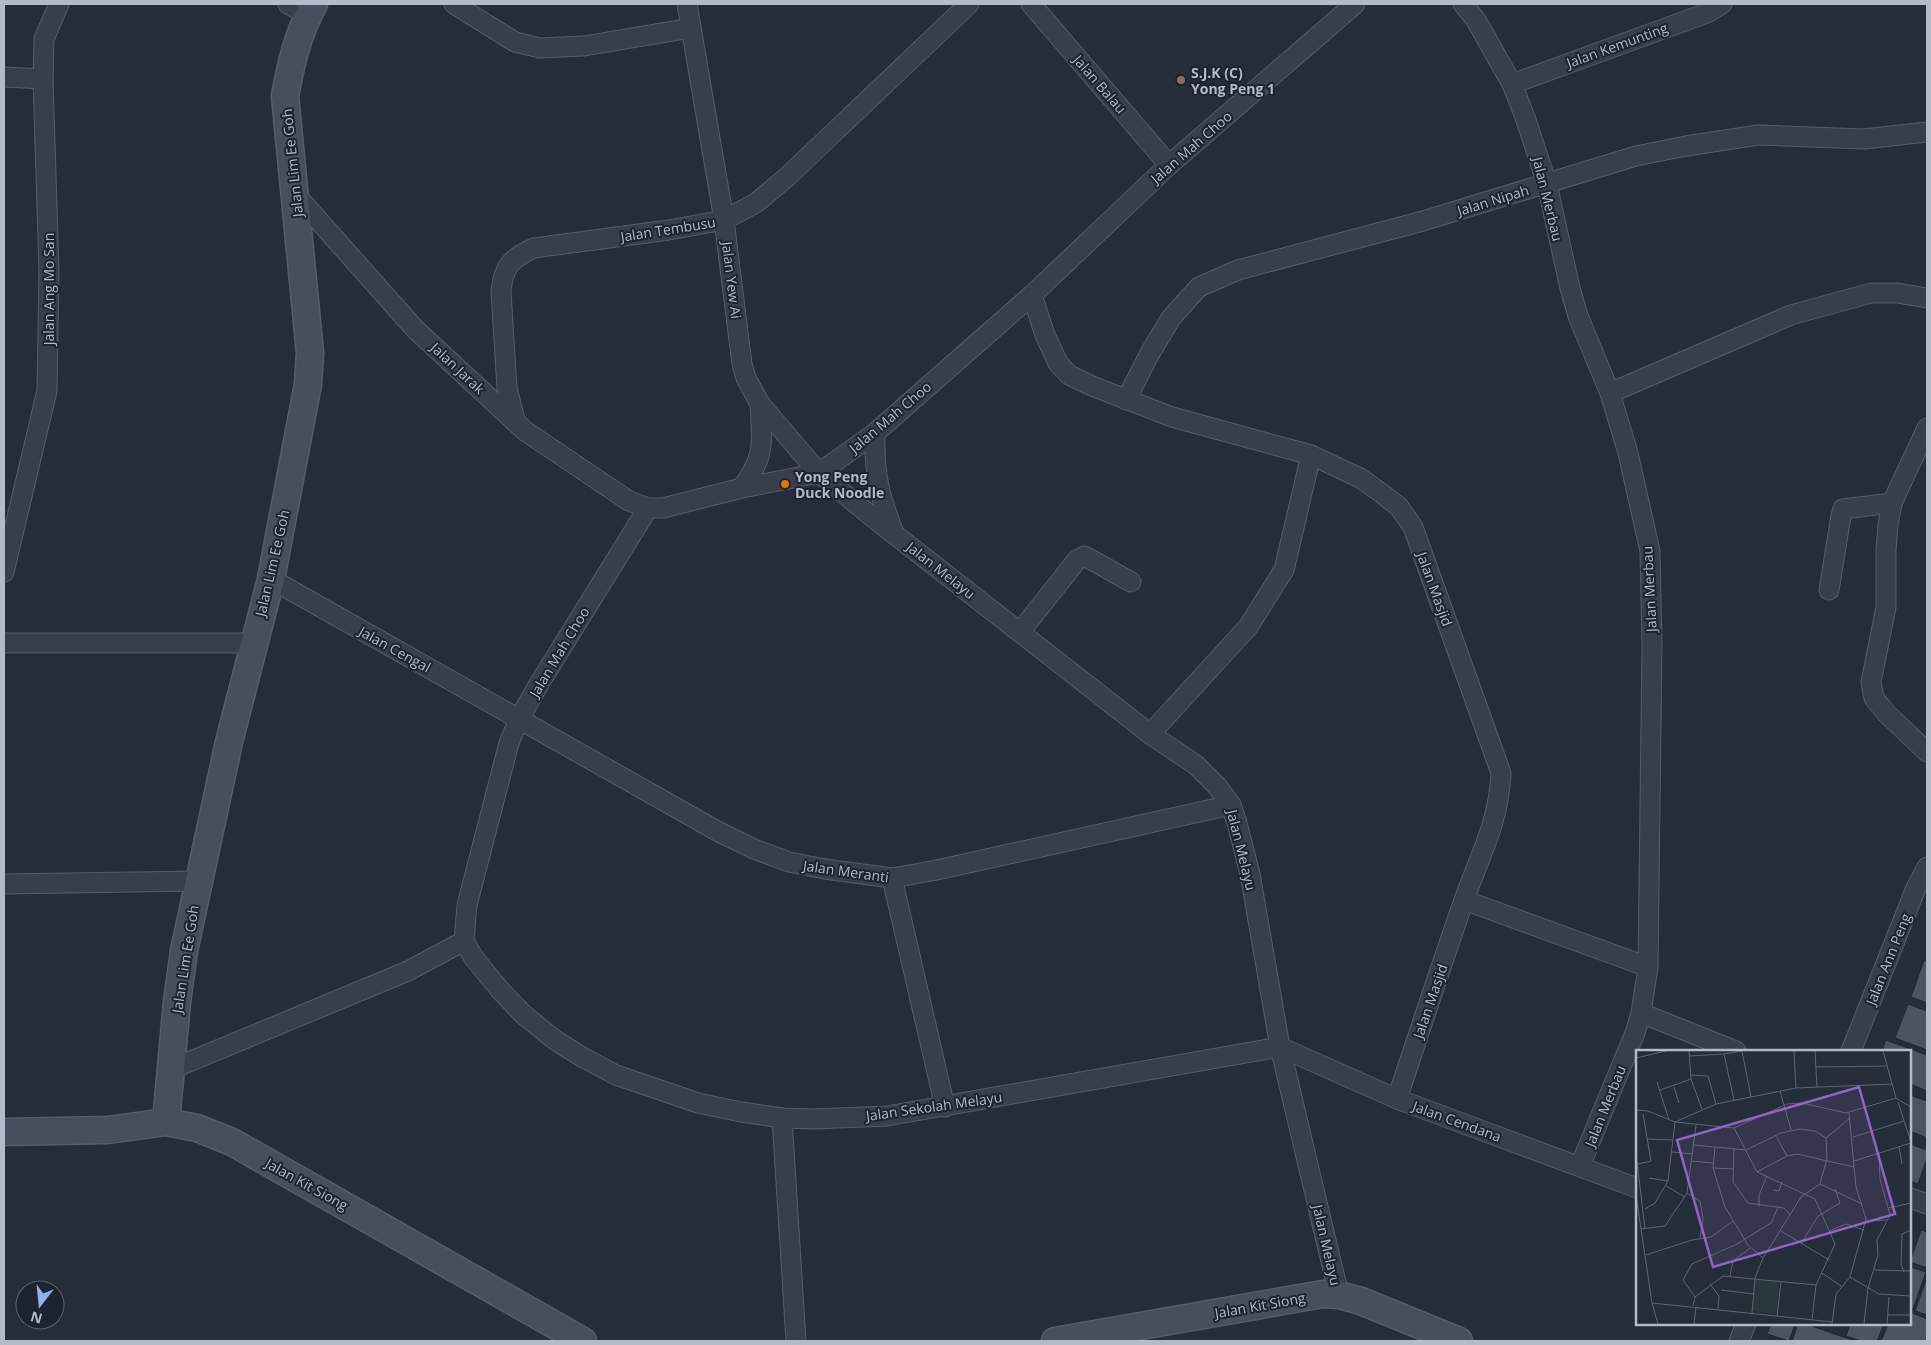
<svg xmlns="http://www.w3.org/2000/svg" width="1931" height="1345" viewBox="0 0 1931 1345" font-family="'Open Sans',sans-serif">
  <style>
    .building { fill: #4b5463; stroke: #202631 }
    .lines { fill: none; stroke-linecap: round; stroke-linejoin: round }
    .street-casing { stroke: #575d68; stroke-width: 21 }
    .secondary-casing { stroke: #575d68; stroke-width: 29 }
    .street { stroke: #393f4a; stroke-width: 19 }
    .secondary { stroke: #474e5d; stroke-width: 26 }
    .education-dot { fill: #8d6e63; stroke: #1e242f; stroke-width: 2 }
    .food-dot { fill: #e8710a; stroke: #1e242f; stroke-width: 2 }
    .labels { text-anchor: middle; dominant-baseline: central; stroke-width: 4; stroke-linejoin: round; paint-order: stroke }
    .street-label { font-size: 14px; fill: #b4bac6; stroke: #1e242f }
    .poi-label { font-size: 14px; font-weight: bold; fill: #b4bac6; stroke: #1e242f; text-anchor: start }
    .inset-road { fill: none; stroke: #5e6572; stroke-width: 1 }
    .view { fill: #9265c2; fill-opacity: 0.15; stroke: #9265c2; stroke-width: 2.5 }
    .inset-edge { fill: none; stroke: #b4bac6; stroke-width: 2.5 }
  </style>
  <rect width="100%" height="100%" fill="#252d3a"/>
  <g class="building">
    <path d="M1924 960 1927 962V1003L1911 997Z"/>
    <path d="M1908 1004 1927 1011V1050L1895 1038Z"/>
    <path d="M1886 1040 1927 1055V1091L1910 1084V1051H1882Z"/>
    <path d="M1910 1095 1927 1101V1138L1910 1131Z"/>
    <path d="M1910 1144 1927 1150V1158L1918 1184 1910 1181Z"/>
    <path d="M1921 1230 1927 1232V1268L1910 1262Z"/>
    <path d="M1910 1267 1926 1272 1913 1309 1910 1308Z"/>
    <path d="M1927 1277V1315L1915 1311Z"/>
    <path d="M1910 1312 1927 1319V1341H1881L1888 1324H1910Z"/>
    <path d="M1771 1324H1795L1789 1341 1767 1334Z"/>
    <path d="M1798 1324H1806L1855 1341H1792Z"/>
    <path d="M1850 1324H1884L1877 1341H1861L1846 1336Z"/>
  </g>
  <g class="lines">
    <g class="street-casing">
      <g id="street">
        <path d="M288 4 308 15"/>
        <path d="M454 4 515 42 540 48 584 46 691 28"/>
        <path d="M687 4 724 220 742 364 746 378 760 404 819 473 871 516 1150 734 1196 765 1217 786 1231 805 1237 823 1250 874 1280 1047 1339 1295"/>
        <path d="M1031 4 1169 165"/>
        <path d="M1463 4 1476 20 1512 84 1525 117 1547 184 1570 288 1578 316 1610 393 1628 453 1650 551 1652 645 1648 967 1641 1013 1635 1033 1580 1166"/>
        <path d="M4 77 43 79"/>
        <path d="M1512 84 1707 13 1722 4"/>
        <path d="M296 195 415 329 525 431 629 501 648 508H663L742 488 819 473 875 433 1032 295 1169 165 1355 4"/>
        <path d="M1032 295 1045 335 1058 363 1069 375 1092 386 1172 417 1311 455 1360 478 1380 492 1399 507 1413 527 1501 773C1499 822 1480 855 1464 900 1441 966 1419 1033 1397 1099"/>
        <path d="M1610 393 1791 315 1871 293H1897L1927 298"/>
        <path d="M1126 400 1150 353 1171 318 1199 287 1238 270 1423 221 1636 156 1686 146 1758 135 1864 139 1927 132"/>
        <path d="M515 420 507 388 501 292C503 267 511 258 534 248L669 230 724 220 756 203 787 177 969 4"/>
        <path d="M1927 428 1892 503 1888 525 1886 550V607L1871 682 1874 698 1886 713 1927 752"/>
        <path d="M875 433C874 474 879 495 894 533"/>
        <path d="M742 488C766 455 762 442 760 404"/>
        <path d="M4 572 47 391 49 271 43 79 44 39 59 4"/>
        <path d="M271 579 719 832 754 849 789 862 825 869 892 878 937 870 1231 805"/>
        <path d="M1829 590 1841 516 1843 509 1892 503"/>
        <path d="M1020 632 1077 560 1084 556 1090 559 1131 582"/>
        <path d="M4 643H254"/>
        <path d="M1150 734 1248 627 1284 570 1311 455"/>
        <path d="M892 878 945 1107"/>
        <path d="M4 884 198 881"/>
        <path d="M1464 900 1648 967"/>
        <path d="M464 941 474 958 500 990 524 1015 555 1040 582 1057 616 1075 698 1103 741 1112 782 1118 814 1119 887 1116 1280 1047 1397 1099 1637 1188"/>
        <path d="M464 941 467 905 509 743 519 719 539 684 648 508"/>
        <path d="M1641 1013 1736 1051"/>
        <path d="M1851 1051 1916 888 1927 867"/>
        <path d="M172 1069 408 971 464 941"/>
        <path d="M782 1118 796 1341"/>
        <path d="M1910 1198 1927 1204"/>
        <path d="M1739 1341 1746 1324"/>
      </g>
    </g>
    <g class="secondary-casing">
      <g id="secondary">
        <path d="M166 1122 177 1002 184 951 229 742 271 579 308 384 310 353 285 96C291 63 298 33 314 4"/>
        <path d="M4 1132 108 1130 166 1122 197 1128 232 1142 583 1341"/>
        <path d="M1055 1341 1323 1294 1339 1295 1361 1301 1459 1341"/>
      </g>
    </g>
    <use href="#street" class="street"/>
    <use href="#secondary" class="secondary"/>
  </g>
  <circle class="education-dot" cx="1181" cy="80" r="5"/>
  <circle class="food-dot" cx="785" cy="484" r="5"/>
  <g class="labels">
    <g class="street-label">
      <text transform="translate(1617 45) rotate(-20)">Jalan Kemunting</text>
      <text transform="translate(1100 84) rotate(49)">Jalan Balau</text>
      <text transform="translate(1191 147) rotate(-41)">Jalan Mah Choo</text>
      <text transform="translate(292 163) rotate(-96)">Jalan Lim Ee Goh</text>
      <text transform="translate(1548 199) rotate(76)">Jalan Merbau</text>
      <text transform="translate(1493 200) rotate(-17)">Jalan Nipah</text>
      <text transform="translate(668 229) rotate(-9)">Jalan Tembusu</text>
      <text transform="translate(732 280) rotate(83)">Jalan Yew Ai</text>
      <text transform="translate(48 289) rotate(-90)">Jalan Ang Mo San</text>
      <text transform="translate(458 368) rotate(43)">Jalan Jarak</text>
      <text transform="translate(890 417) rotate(-40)">Jalan Mah Choo</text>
      <text transform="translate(272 563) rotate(-77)">Jalan Lim Ee Goh</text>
      <text transform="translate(941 570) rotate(38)">Jalan Melayu</text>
      <text transform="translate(1435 589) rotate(70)">Jalan Masjid</text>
      <text transform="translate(1649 589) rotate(-93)">Jalan Merbau</text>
      <text transform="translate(395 649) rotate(29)">Jalan Cengal</text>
      <text transform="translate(559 652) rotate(-59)">Jalan Mah Choo</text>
      <text transform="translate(1242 850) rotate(76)">Jalan Melayu</text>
      <text transform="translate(846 871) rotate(8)">Jalan Meranti</text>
      <text transform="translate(185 959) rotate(-81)">Jalan Lim Ee Goh</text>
      <text transform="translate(1888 959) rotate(-68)">Jalan Ann Peng</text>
      <text transform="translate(1430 1001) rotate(-71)">Jalan Masjid</text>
      <text transform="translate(934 1106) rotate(-8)">Jalan Sekolah Melayu</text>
      <text transform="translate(1605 1106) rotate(-68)">Jalan Merbau</text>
      <text transform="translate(1457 1121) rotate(20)">Jalan Cendana</text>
      <text transform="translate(307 1184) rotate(29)">Jalan Kit Siong</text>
      <text transform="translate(1327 1245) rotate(77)">Jalan Melayu</text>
      <text transform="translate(1260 1305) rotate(-10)">Jalan Kit Siong</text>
    </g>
    <g class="poi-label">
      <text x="1191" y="72">S.J.K (C)<tspan x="1191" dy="16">Yong Peng 1</tspan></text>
      <text x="795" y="476">Yong Peng<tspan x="795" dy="16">Duck Noodle</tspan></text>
    </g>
  </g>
  <g transform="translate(1636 1050)">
    <rect width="275" height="275" fill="#252d3a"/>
    <path d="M119 229 143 231 140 264 116 261Z" fill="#283a3c"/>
    <path class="inset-road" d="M53 1 55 29 66 59M106 1 115 47M158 1 160 38M179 1 181 37M247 1 260 48 275 57M88 4 106 1M53 6 88 4 98 50M0 8 30 1M180 17 252 16M54 25 72 26 80 54M21 32 33 70M38 37 43 53M24 40 55 29M144 41 155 80M262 52 275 92M0 60 12 61 39 72 98 78 151 54 166 53 210 63 260 48M98 78 121 122 179 149 199 194 180 235 176 270M140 86 151 106M217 87 268 71M190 88 214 68M12 89 37 90M58 95 110 100 145 83 164 79 179 81 190 88M79 97 77 118 89 157 112 195 127 208M263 97 266 114M98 99 97 132 112 153 148 158 154 165M36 102 57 104M0 103 9 179M56 111 77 113M218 111 275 93M2 114 15 111 7 64M77 118 97 119M121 122 151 106 161 104 218 117M13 128 32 131M184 134 226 154M30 136 49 147M137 140 143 141 146 132M51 143 64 151 67 168 64 189M0 145 16 253 22 274M123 157V145L131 126M253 158 275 153M9 159 19 153 32 131 39 72 80 54 160 38 257 34M230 171 251 170M5 179 29 176 51 143 60 75M145 181 193 210M193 181 210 174 228 180M165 194 182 166 204 153 199 139M10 205 56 190 75 187 97 171M238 220 275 221M268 222 265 214 266 184 275 180M186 223 205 236M94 226 97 211 114 198M214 227 243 244 275 246M74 234 83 246 82 259M85 240 118 244M59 247 47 230 56 214 101 194 135 173 142 157M16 253 197 272M57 256 59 247 87 226 180 235M116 263 119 228 127 208 165 147 184 134 191 108 190 88M252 265H275M141 266 145 232M58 274 60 257M196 274 200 244 214 227 230 169 220 137 213 63M228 274 232 238 242 205 241 190 254 165 244 129 243 103M251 274 253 247"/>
    <path class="view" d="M223 37 259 164 77 217 41 90Z"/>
    <rect width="275" height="275" class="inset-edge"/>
  </g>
  <rect width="1931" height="1345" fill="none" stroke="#b4bac6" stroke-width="10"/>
  <g transform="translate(40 1305) rotate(196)"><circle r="24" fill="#1e242f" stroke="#5a606b"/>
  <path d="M0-4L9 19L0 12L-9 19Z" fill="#91b0ee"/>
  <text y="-8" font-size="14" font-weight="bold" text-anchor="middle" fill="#b4bac6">N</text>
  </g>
</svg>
